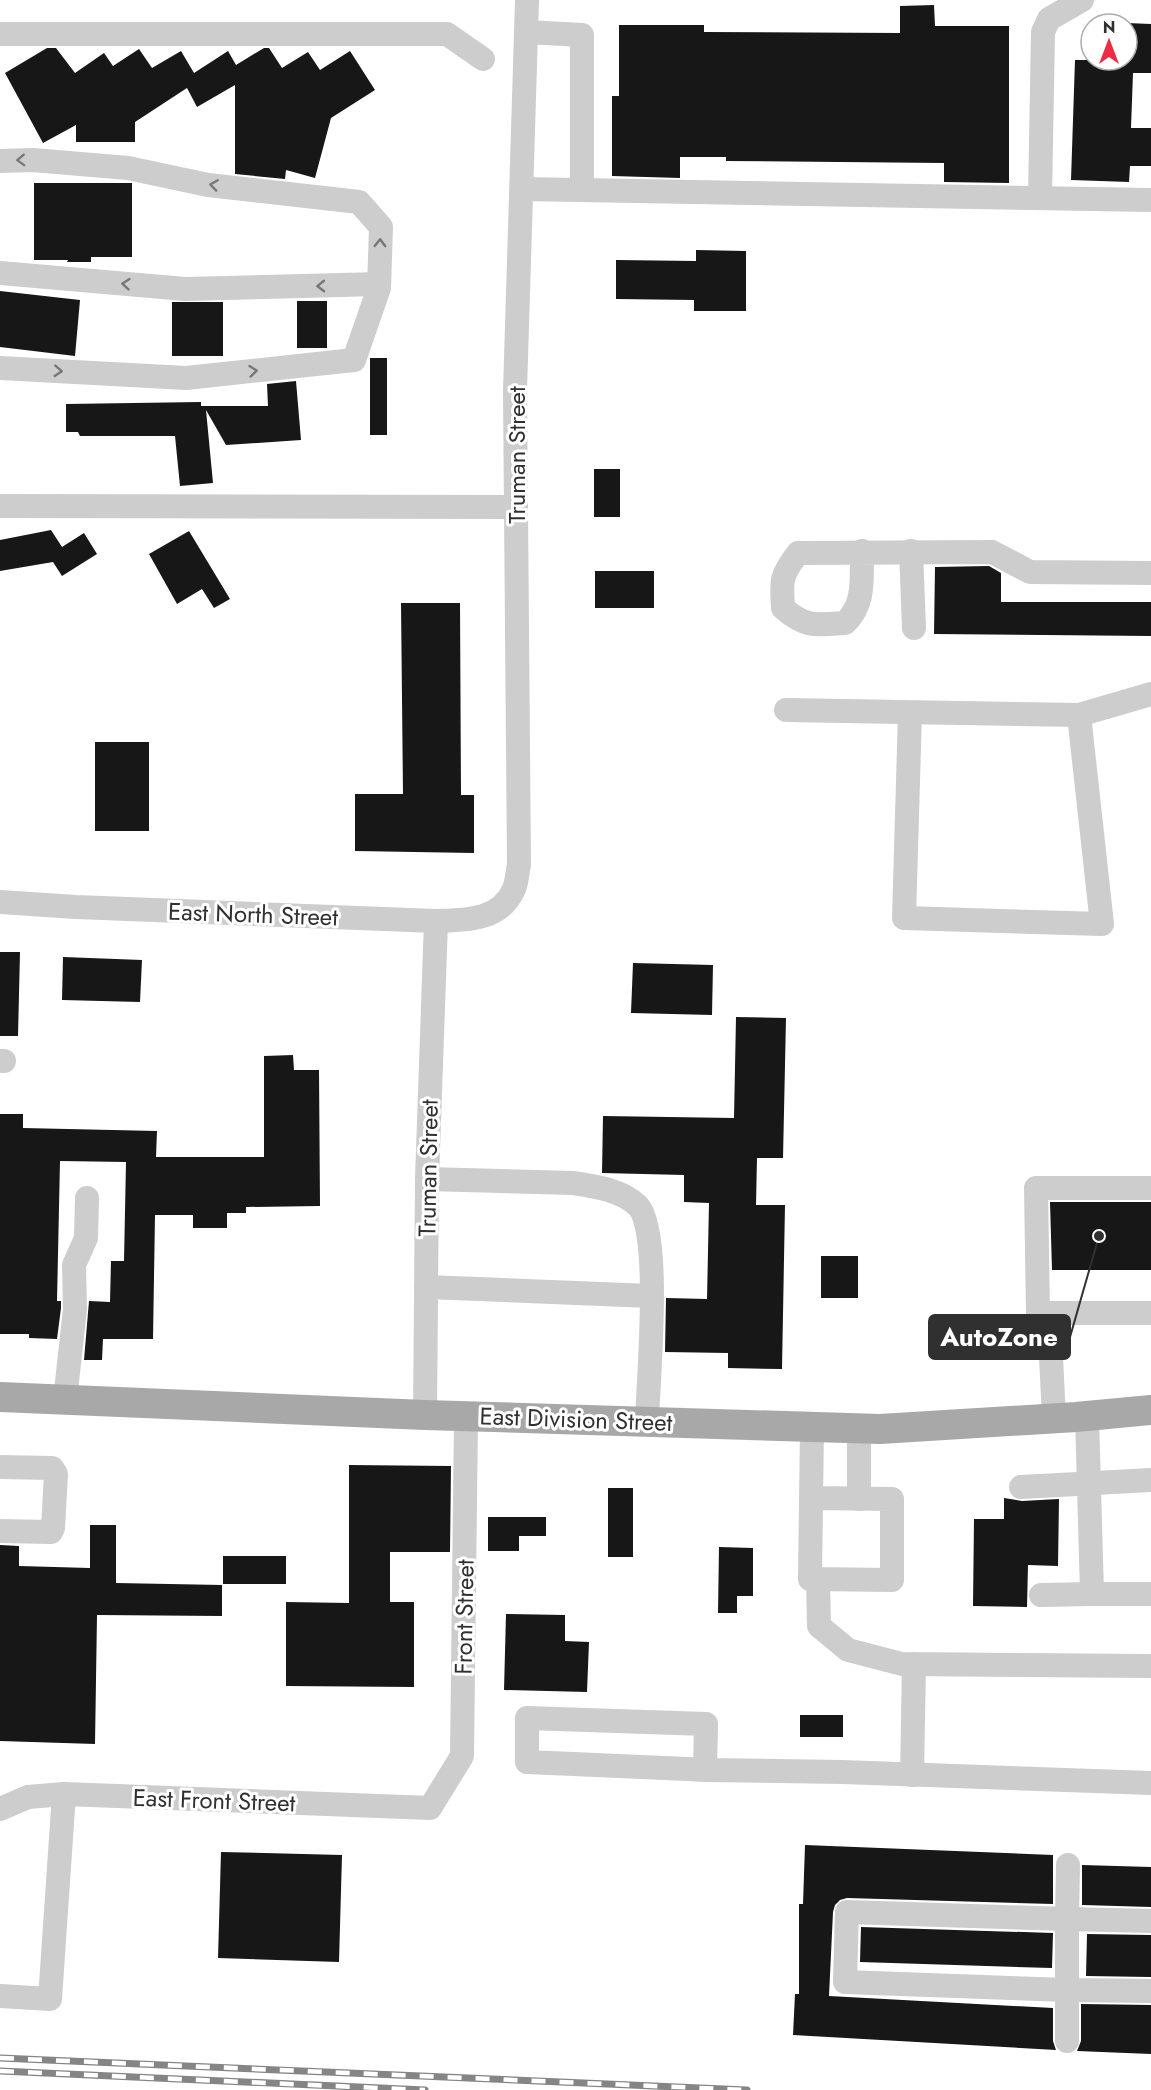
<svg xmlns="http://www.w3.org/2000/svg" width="1151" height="2090" viewBox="0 0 1151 2090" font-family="Jost,sans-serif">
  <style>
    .building { fill: #171717 }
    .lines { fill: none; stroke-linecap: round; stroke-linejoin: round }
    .minor { stroke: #cdcdcd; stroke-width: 24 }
    .major { stroke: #a8a8a8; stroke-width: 30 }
    .rail-casing { stroke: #858585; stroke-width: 7 }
    .rail { stroke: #fff; stroke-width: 4.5; stroke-dasharray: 14; stroke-linecap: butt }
    .oneway { stroke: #777 }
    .labels { text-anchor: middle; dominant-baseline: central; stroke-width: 6; stroke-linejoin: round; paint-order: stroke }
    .street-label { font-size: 24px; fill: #303030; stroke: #fff }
    .leader { fill: none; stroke: #303030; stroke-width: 2 }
    .callout-dot { fill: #303030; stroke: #fff; stroke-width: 2 }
    .callout { fill: #303030; stroke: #303030; stroke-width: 2 }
    .callout-label { font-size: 26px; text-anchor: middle; font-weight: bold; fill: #fff }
  </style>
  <rect width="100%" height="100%" fill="#fff"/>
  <g class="building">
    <path d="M934 5 935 26H1009V183L944 182V163L726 161V157H680V178L612 176V96H619V25H704V32L900 33V6Z"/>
    <path d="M1127 23 1151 24V73H1133L1131 128H1151V166H1130L1129 182 1071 180 1075 60H1127Z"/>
    <path d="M47 48H56L75 73 104 53 113 66 139 49 152 68 181 51 194 73 228 51 236 65 264 48H269L282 68 308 52 320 70 350 51 375 90 331 118 315 178 286 170 285 179 235 174V85L197 107 187 88 135 122V142H76V125L43 143 5 73Z"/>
    <path d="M34 183H132V257H91V262H67L68 260H34Z"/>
    <path d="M696 250 746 251V311H694V300L616 299V260L696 261Z"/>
    <path d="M0 291 80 300 75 356 0 347Z"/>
    <rect x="297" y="301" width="30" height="47"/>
    <rect x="172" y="302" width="51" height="54"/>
    <rect x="370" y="358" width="17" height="77"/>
    <path d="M296 381 301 440 226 445 206 410 213 483 180 486 175 436H80L78 432H66V404L201 402V406H268L267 384Z"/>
    <rect x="594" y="469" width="26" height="48"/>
    <path d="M51 530 62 547 84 533 97 554 62 576 53 562 0 571V540Z"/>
    <path d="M189 531 230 599 214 608 202 589 177 604 149 554Z"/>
    <path d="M989 566 1001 573V602H1151V636L934 634 935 567Z"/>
    <rect x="595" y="571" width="59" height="37"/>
    <path d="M401 603H460L461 795H474V853L355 851V794H403Z"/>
    <rect x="95" y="742" width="54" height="89"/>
    <path d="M0 952H20L18 1036H0Z"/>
    <path d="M63 957 142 960 140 1002 62 1000Z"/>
    <path d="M633 963 713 965 712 1015 631 1013Z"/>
    <path d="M736 1017 786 1018 783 1158H757L756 1205H785L782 1369 728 1368V1353L665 1352 666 1298 707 1299 709 1203 684 1202V1175L602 1173 603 1116 734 1118Z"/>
    <path d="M293 1055 294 1070H319L320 1206 246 1207V1213H227V1228H193V1215H155L153 1339H103L102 1360H84L89 1301 110 1302 111 1261H124L126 1162 60 1161 57 1301H61V1308L57 1339 29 1338V1334H0V1114H23V1128L157 1131 156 1157H264V1056Z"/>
    <path d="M1050 1202H1151V1270H1052Z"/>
    <rect x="821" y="1256" width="37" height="42"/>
    <path d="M349 1465 451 1466 450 1552H390V1602H414V1687L286 1686V1602L349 1603Z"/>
    <rect x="608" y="1488" width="25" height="69"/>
    <path d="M1004 1498 1022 1501 1059 1499 1058 1566 1028 1565 1027 1607 973 1606 974 1519H1004Z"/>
    <path d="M488 1517H546V1536H519V1551H488Z"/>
    <path d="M90 1525H116V1583L222 1585V1616L97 1615 95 1744 0 1741V1545L19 1546V1566L90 1568Z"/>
    <path d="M719 1547 753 1548V1596H737V1613H718Z"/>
    <rect x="223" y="1556" width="63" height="28"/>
    <path d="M506 1614 565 1615V1641L589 1642 587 1692 504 1690Z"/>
    <rect x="800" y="1715" width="43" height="22"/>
    <path d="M805 1845 1053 1855V1904L847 1898 840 1900 835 1905 833 1912 829 1996 1053 2008V2041L1056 2050 793 2035 795 1994H799V1904H803Z"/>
    <path d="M221 1852 342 1855 339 1962 218 1958Z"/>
    <path d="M1082 1865 1151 1867V1907L1082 1905Z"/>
    <path d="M861 1927 1053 1933 1052 1968 860 1962Z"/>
    <path d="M1087 1934 1151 1935V1977L1086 1976Z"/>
    <path d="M1081 2004 1151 2005V2054L1077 2051 1081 2041Z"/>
  </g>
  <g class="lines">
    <g class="minor">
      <path d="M526 32 582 35V190"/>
      <path d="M0 34H447L483 59"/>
      <path d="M0 161 33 160 128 168 208 185 359 202 381 227 379 288 354 360 186 378 0 368"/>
      <path d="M522 189 1151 200"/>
      <path d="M1040 198 1043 32 1049 19 1082 0"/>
      <path d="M0 273 185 289 379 284"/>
      <path d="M0 506 516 507"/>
      <path d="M862 551C861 578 866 603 845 623 816 625 806 628 783 608 781 580 781 575 798 553L992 552 1030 572 1151 573"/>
      <path d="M911 551 914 628"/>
      <path d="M786 710 1079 715 1151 694"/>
      <path d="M910 713 904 918 1102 924 1079 715"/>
      <path d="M0 902 76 907 436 921C466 920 500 921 514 889 517 882 517 873 519 865L515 391 527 0"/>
      <path d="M0 1061H4"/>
      <path d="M427 1179 573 1183C594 1186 622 1190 638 1206 662 1231 648 1382 647 1421"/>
      <path d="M426 1287 651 1296"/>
      <path d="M1038 1313 1036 1188H1151"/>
      <path d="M65 1400 75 1309 74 1265 86 1238 87 1198"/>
      <path d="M425 1415 427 1179 436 921"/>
      <path d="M1054 1418 1051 1357 1038 1313H1151"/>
      <path d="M859 1428V1499"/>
      <path d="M0 1467 52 1468 56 1474 53 1528 51 1532 0 1531"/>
      <path d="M1021 1487 1151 1480"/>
      <path d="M811 1498 892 1499V1580L810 1579 812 1427"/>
      <path d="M818 1579 819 1626 848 1650 902 1664 1151 1666"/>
      <path d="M1092 1594H1151"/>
      <path d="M1041 1595 1092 1594 1087 1416"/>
      <path d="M705 1770 706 1724 527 1718V1762L687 1769 705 1770 842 1772 1151 1783"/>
      <path d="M912 1775 914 1664"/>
      <path d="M0 1809 28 1797 64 1794 430 1808 462 1756 466 1416"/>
      <path d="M1151 1921 1067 1919V1990L1151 1991"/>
      <path d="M0 1996 50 1999 64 1794"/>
      <path d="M1067 2041V1990L845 1982 847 1912 1067 1919 1068 1865"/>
    </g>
    <path class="major" d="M0 1397 425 1415 880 1429 1076 1417 1151 1410"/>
    <g class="rail-casing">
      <g id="rail">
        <path d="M0 2058 747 2090"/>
        <path d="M0 2071 425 2090"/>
      </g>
    </g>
    <use href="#rail" class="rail"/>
  </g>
  <defs><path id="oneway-chevron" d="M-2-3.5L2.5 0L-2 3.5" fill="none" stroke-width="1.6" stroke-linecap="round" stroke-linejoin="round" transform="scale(1.5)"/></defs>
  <g class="oneway">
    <use href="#oneway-chevron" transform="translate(21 160) rotate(178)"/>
    <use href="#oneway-chevron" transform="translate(214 185) rotate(-172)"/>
    <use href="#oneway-chevron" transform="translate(380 243) rotate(-89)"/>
    <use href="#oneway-chevron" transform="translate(126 284) rotate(-175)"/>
    <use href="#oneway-chevron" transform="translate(321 286) rotate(179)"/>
    <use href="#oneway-chevron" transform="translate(58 371) rotate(3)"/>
    <use href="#oneway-chevron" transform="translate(253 371) rotate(-6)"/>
  </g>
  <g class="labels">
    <g class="street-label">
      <text transform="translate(516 455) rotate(-90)">Truman Street</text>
      <text transform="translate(253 914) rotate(2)">East North Street</text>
      <text transform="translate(428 1168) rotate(-89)">Truman Street</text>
      <text transform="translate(576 1419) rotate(2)">East Division Street</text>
      <text transform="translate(464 1617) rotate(-89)">Front Street</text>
      <text transform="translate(214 1800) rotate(2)">East Front Street</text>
    </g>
  </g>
  <path class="leader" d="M1099 1236L1070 1337"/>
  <circle class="callout-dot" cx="1099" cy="1236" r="6"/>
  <rect class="callout" x="929" y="1315" width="141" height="44" rx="6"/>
  <g class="callout-label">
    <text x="999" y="1346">AutoZone</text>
  </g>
  <g transform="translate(1109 42)"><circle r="28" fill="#ffffff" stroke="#acacac" stroke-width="1.5"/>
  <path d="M0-4.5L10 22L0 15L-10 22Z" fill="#ec2c44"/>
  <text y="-9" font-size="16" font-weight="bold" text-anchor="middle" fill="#303030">N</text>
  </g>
</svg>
